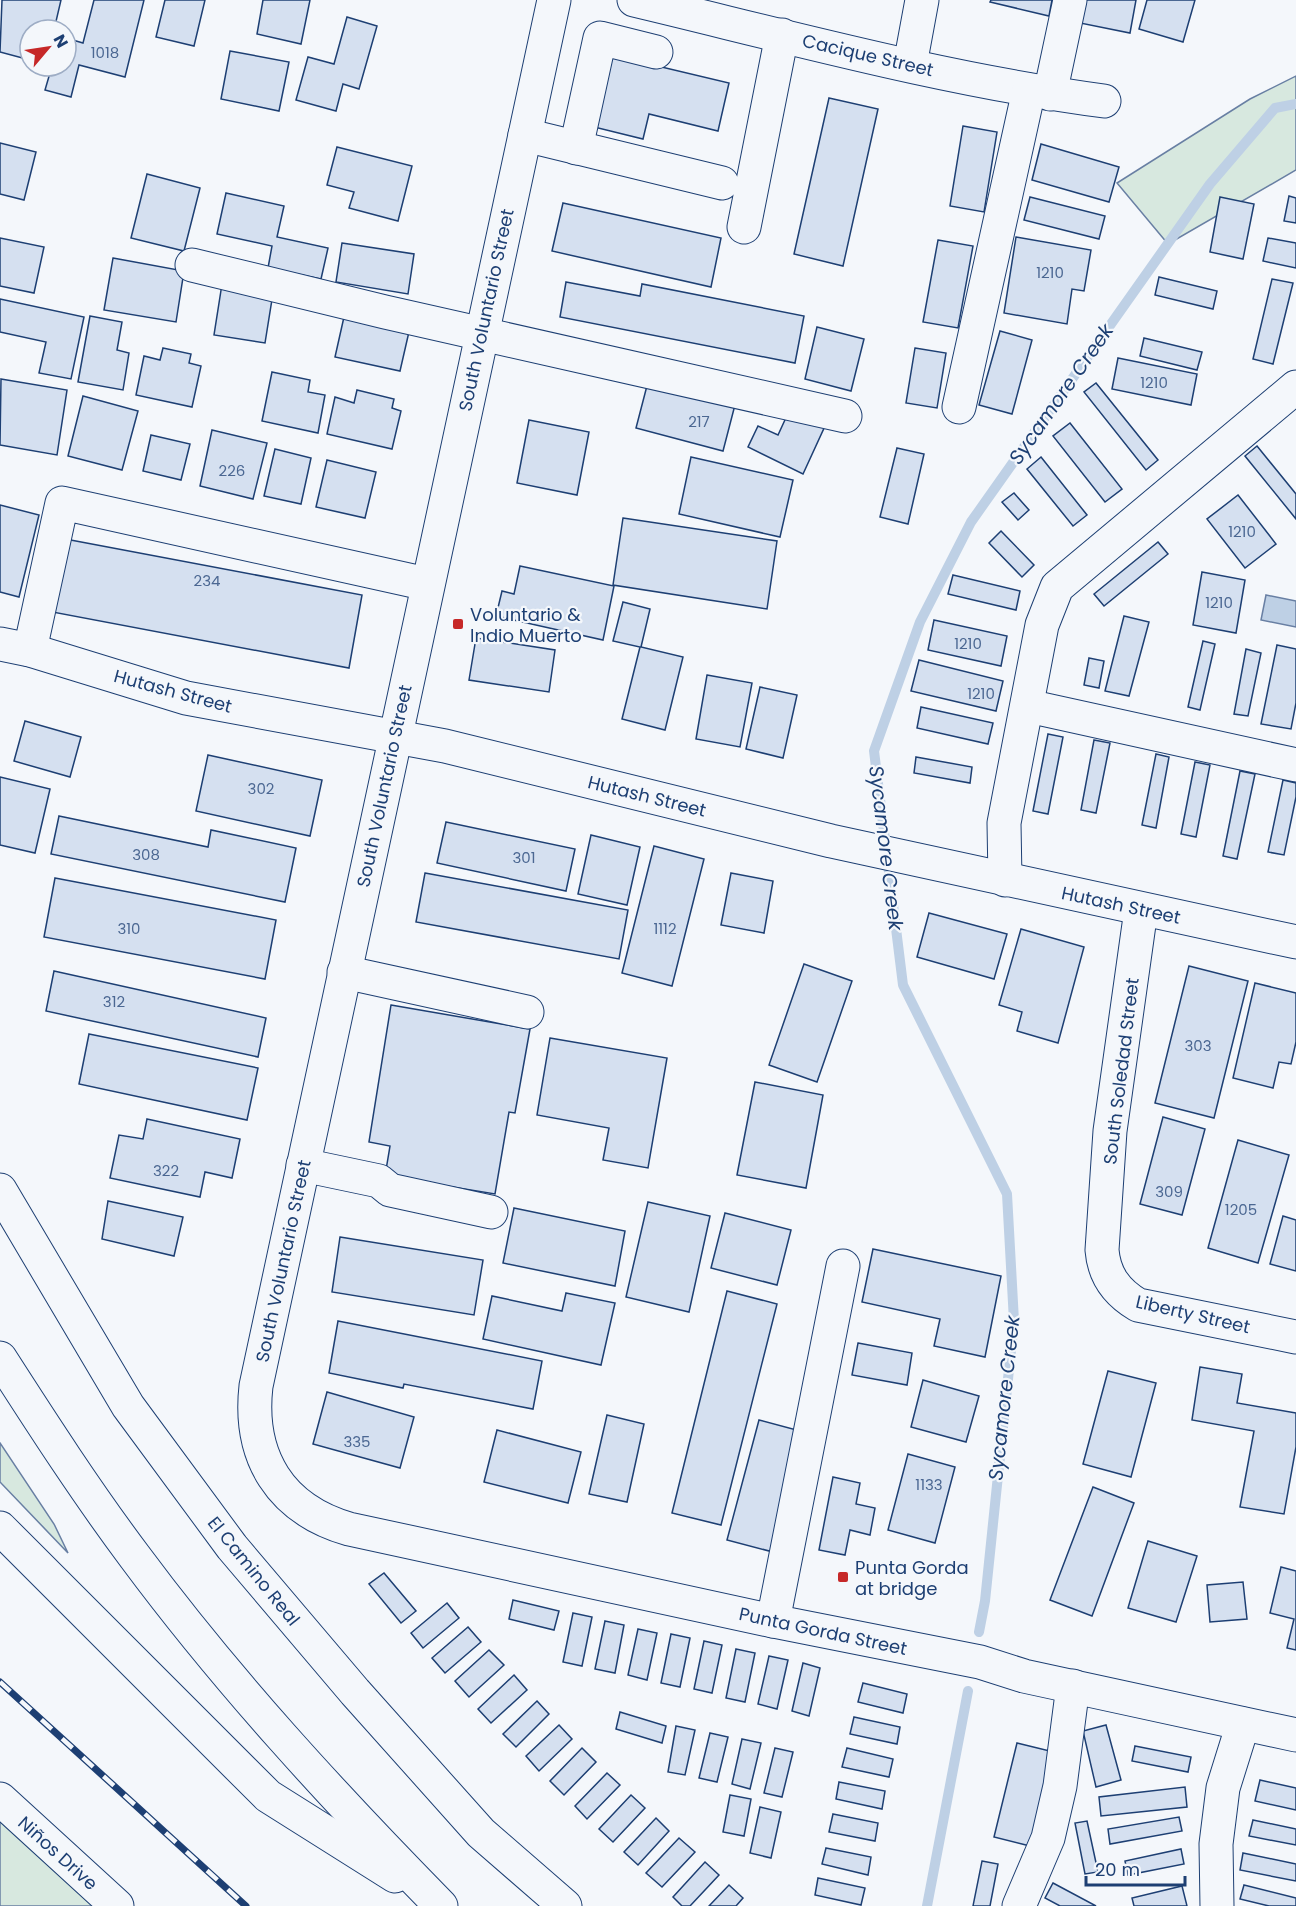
<svg xmlns="http://www.w3.org/2000/svg" width="1296" height="1906" viewBox="0 0 1296 1906" font-family="Poppins,sans-serif">
  <style>
    .green { fill: #d7e8df; stroke: #687fa3; stroke-width: 1.5 }
    .water { fill: #bed0e5; stroke: #687fa3; stroke-width: 1.5 }
    .lines { fill: none; stroke-linecap: round; stroke-linejoin: round }
    .stream { stroke: #bed0e5; stroke-width: 10 }
    .building { fill: #d5e0f0; stroke: #1d3f73; stroke-width: 1.5 }
    .minor-casing { stroke: #1d3f73; stroke-width: 35 }
    .highway-casing { stroke: #1d3f73; stroke-width: 35 }
    .minor { stroke: #f4f7fb; stroke-width: 33 }
    .highway { stroke: #f4f7fb; stroke-width: 33 }
    .rail-casing { stroke: #1d3f73; stroke-width: 7 }
    .rail { stroke: #f4f7fb; stroke-width: 4.5; stroke-dasharray: 14; stroke-linecap: butt }
    .poi-dot { fill: #c62828; stroke: #f4f7fb; stroke-width: 2 }
    .labels { text-anchor: middle; dominant-baseline: central; stroke-width: 4.5; stroke-linejoin: round; paint-order: stroke }
    .number-label { font-size: 15px; fill: #4b6792 }
    .street-label { font-size: 18px; fill: #1d3f73; stroke: #f4f7fb }
    .poi-label { font-size: 18px; fill: #1d3f73; stroke: #f4f7fb; text-anchor: start }
    .water-label { font-size: 20px; font-style: italic; fill: #1d3f73; stroke: #f4f7fb }
  </style>
  <rect width="100%" height="100%" fill="#f4f7fb"/>
  <g class="green">
    <path d="M1296 76V170L1168 244 1117 183 1250 99Z"/>
    <path d="M0 1443 54 1524 68 1553 0 1482Z"/>
    <path d="M0 1799 117 1906H0Z"/>
  </g>
  <path class="water" d="M1266 595 1296 601V627L1261 620Z"/>
  <g class="lines">
    <g class="stream">
      <path d="M979 1632 985 1601 1014 1321 1007 1194 903 985 874 751 920 622 971 522 1210 184 1275 108 1296 104"/>
      <path d="M927 1906 968 1691"/>
    </g>
  </g>
  <g class="building">
    <path d="M2 0H61L54 30H30V60L0 52Z"/>
    <path d="M94 0H144L125 77 79 65 71 97 45 90 52 66H66V38L83 43Z"/>
    <path d="M165 0H205L194 46 156 37Z"/>
    <path d="M263 0H310L301 44 257 34Z"/>
    <path d="M991 0H1052L1049 16 990 2Z"/>
    <path d="M1084 0H1136L1130 33 1080 23Z"/>
    <path d="M1147 0H1195L1183 42 1139 29Z"/>
    <path d="M347 17 377 26 359 89 343 84 336 111 296 100 308 57 334 64Z"/>
    <path d="M230 51 289 62 279 111 221 99Z"/>
    <path d="M607 54 729 83 718 131 649 114 643 139 590 126Z"/>
    <path d="M829 98 878 109 843 266 794 254Z"/>
    <path d="M963 126 997 132 984 212 950 206Z"/>
    <path d="M0 143 36 152 24 200 0 194Z"/>
    <path d="M1041 144 1119 167 1109 202 1032 180Z"/>
    <path d="M337 147 412 166 398 221 349 208 354 192 327 185Z"/>
    <path d="M147 174 200 188 184 251 131 238Z"/>
    <path d="M226 193 284 206 277 237 328 248 321 279 268 268 272 246 217 234Z"/>
    <path d="M1289 196 1296 198V223L1284 221Z"/>
    <path d="M1030 197 1105 216 1099 239 1024 220Z"/>
    <path d="M1220 197 1254 204 1243 259 1210 252Z"/>
    <path d="M563 203 721 238 711 287 552 251Z"/>
    <path d="M1016 237 1091 250 1084 291 1072 289 1067 324 1004 313Z"/>
    <path d="M0 238 44 247 34 293 0 286Z"/>
    <path d="M1268 238 1296 243V268L1263 261Z"/>
    <path d="M938 240 973 246 958 328 923 322Z"/>
    <path d="M342 243 414 254 408 294 336 282Z"/>
    <path d="M113 258 184 271 176 322 104 310Z"/>
    <path d="M1159 277 1217 291 1213 309 1155 295Z"/>
    <path d="M1272 279 1293 283 1273 364 1253 359Z"/>
    <path d="M566 282 640 296 642 284 804 316 795 363 560 317Z"/>
    <path d="M222 284 273 293 265 343 214 335Z"/>
    <path d="M0 299 84 317 71 379 39 373 46 342 0 332Z"/>
    <path d="M346 308 411 323 400 371 335 357Z"/>
    <path d="M90 316 122 322 117 350 129 353 123 390 78 382Z"/>
    <path d="M817 327 864 339 851 391 805 379Z"/>
    <path d="M1000 331 1032 340 1012 414 979 405Z"/>
    <path d="M1144 338 1202 352 1197 370 1140 356Z"/>
    <path d="M163 348 191 354 189 363 201 366 192 407 136 395 144 356 160 360Z"/>
    <path d="M915 348 946 353 937 408 906 403Z"/>
    <path d="M1118 358 1197 374 1191 405 1112 389Z"/>
    <path d="M272 372 310 380 308 392 325 395 318 433 262 421Z"/>
    <path d="M649 378 736 401 723 451 636 428Z"/>
    <path d="M1 379 67 390 57 455 0 445Z"/>
    <path d="M1096 383 1158 460 1146 470 1084 392Z"/>
    <path d="M357 390 394 399 392 408 401 411 392 449 327 434 335 397 354 403Z"/>
    <path d="M83 396 138 411 122 470 68 456Z"/>
    <path d="M790 409 825 426 803 474 748 447 758 426 778 435Z"/>
    <path d="M529 420 589 432 577 495 517 483Z"/>
    <path d="M1070 423 1122 489 1105 502 1053 436Z"/>
    <path d="M212 430 267 443 253 499 200 486Z"/>
    <path d="M151 435 190 444 181 480 143 471Z"/>
    <path d="M1257 446 1296 494V519L1245 456Z"/>
    <path d="M897 448 924 454 908 524 880 517Z"/>
    <path d="M275 449 311 458 301 504 264 496Z"/>
    <path d="M691 457 793 480 780 537 679 514Z"/>
    <path d="M1041 457 1087 515 1073 526 1027 469Z"/>
    <path d="M327 460 376 472 365 518 316 507Z"/>
    <path d="M1014 493 1029 510 1018 520 1002 502Z"/>
    <path d="M1238 495 1276 544 1245 568 1207 519Z"/>
    <path d="M0 505 39 515 19 597 0 592Z"/>
    <path d="M623 518 777 541 767 609 613 585Z"/>
    <path d="M1001 531 1034 565 1022 577 989 543Z"/>
    <path d="M60 538 362 595 349 668 47 611Z"/>
    <path d="M1158 542 1168 554 1104 606 1094 594Z"/>
    <path d="M520 566 614 586 603 640 496 616 502 591 514 594Z"/>
    <path d="M1202 572 1245 580 1236 633 1193 625Z"/>
    <path d="M953 575 1020 591 1016 610 948 594Z"/>
    <path d="M623 602 650 609 641 647 683 657 665 730 622 719 640 647 613 641Z"/>
    <path d="M1124 616 1149 622 1129 696 1105 691Z"/>
    <path d="M934 620 1007 636 1001 666 928 650Z"/>
    <path d="M476 638 555 650 549 692 469 680Z"/>
    <path d="M1203 641 1215 644 1200 710 1188 707Z"/>
    <path d="M1277 645 1296 649V703L1291 729 1261 724Z"/>
    <path d="M1246 649 1261 653 1248 716 1234 714Z"/>
    <path d="M1089 658 1104 661 1099 688 1084 685Z"/>
    <path d="M919 660 1003 681 996 711 911 691Z"/>
    <path d="M707 675 752 683 740 747 696 739Z"/>
    <path d="M760 687 797 695 783 758 746 749Z"/>
    <path d="M921 707 993 723 988 744 917 728Z"/>
    <path d="M25 721 81 737 70 777 14 761Z"/>
    <path d="M1048 734 1063 737 1048 814 1033 811Z"/>
    <path d="M1094 740 1110 743 1096 813 1081 810Z"/>
    <path d="M1156 754 1169 757 1156 828 1142 825Z"/>
    <path d="M208 755 322 780 310 836 196 811Z"/>
    <path d="M916 757 972 767 970 783 914 773Z"/>
    <path d="M1195 762 1210 765 1196 837 1181 834Z"/>
    <path d="M1240 771 1255 774 1237 859 1223 856Z"/>
    <path d="M0 777 50 789 35 853 0 845Z"/>
    <path d="M1283 780 1296 783V797L1284 855 1268 852Z"/>
    <path d="M59 816 208 847 211 830 296 848 285 902 51 854Z"/>
    <path d="M446 822 575 849 566 891 437 863Z"/>
    <path d="M591 835 640 847 627 905 578 894Z"/>
    <path d="M654 846 704 859 672 986 622 973Z"/>
    <path d="M425 873 628 910 619 959 416 922Z"/>
    <path d="M731 873 773 881 764 933 721 925Z"/>
    <path d="M55 878 276 920 265 979 44 937Z"/>
    <path d="M929 913 1007 934 994 979 917 957Z"/>
    <path d="M1021 929 1084 947 1058 1043 1017 1031 1022 1012 999 1005Z"/>
    <path d="M804 964 852 981 817 1082 769 1065Z"/>
    <path d="M1189 966 1248 981 1214 1118 1155 1103Z"/>
    <path d="M54 971 266 1018 258 1057 46 1011Z"/>
    <path d="M1255 983 1296 993V1042L1291 1064 1279 1062 1273 1088 1233 1078Z"/>
    <path d="M391 1005 530 1029 515 1113 509 1112 495 1194 385 1176 390 1146 369 1142Z"/>
    <path d="M89 1034 258 1068 247 1120 79 1084Z"/>
    <path d="M550 1038 667 1058 648 1168 603 1160 609 1128 537 1115Z"/>
    <path d="M755 1082 823 1095 806 1188 737 1175Z"/>
    <path d="M1163 1117 1205 1129 1182 1215 1140 1204Z"/>
    <path d="M147 1119 240 1139 232 1178 205 1172 200 1197 110 1178 119 1135 143 1139Z"/>
    <path d="M1238 1140 1289 1155 1258 1263 1208 1248Z"/>
    <path d="M108 1201 183 1217 174 1256 102 1239Z"/>
    <path d="M648 1202 710 1216 689 1312 626 1297Z"/>
    <path d="M514 1208 625 1231 615 1286 503 1263Z"/>
    <path d="M725 1213 791 1230 777 1285 711 1268Z"/>
    <path d="M1283 1216 1296 1220V1271L1270 1264Z"/>
    <path d="M340 1237 483 1260 474 1315 332 1292Z"/>
    <path d="M873 1249 1001 1276 985 1357 934 1346 940 1319 862 1302Z"/>
    <path d="M727 1291 777 1304 721 1525 672 1513Z"/>
    <path d="M566 1293 615 1303 601 1365 483 1339 492 1296 562 1311Z"/>
    <path d="M338 1321 542 1361 533 1409 404 1384 403 1388 329 1373Z"/>
    <path d="M858 1343 912 1353 907 1385 852 1375Z"/>
    <path d="M1200 1367 1242 1374 1237 1403 1296 1413V1447L1284 1514 1240 1507 1254 1431 1192 1420Z"/>
    <path d="M1108 1371 1156 1383 1131 1477 1083 1464Z"/>
    <path d="M923 1380 979 1396 966 1442 911 1427Z"/>
    <path d="M327 1392 414 1417 400 1468 313 1444Z"/>
    <path d="M607 1415 644 1424 627 1502 589 1494Z"/>
    <path d="M759 1420 804 1432 773 1552 727 1540Z"/>
    <path d="M497 1430 581 1452 568 1503 484 1482Z"/>
    <path d="M908 1454 955 1467 935 1543 888 1530Z"/>
    <path d="M833 1477 860 1483 856 1504 875 1508 870 1535 850 1530 845 1555 819 1550Z"/>
    <path d="M1093 1487 1134 1503 1092 1616 1050 1600Z"/>
    <path d="M1148 1541 1197 1556 1176 1622 1128 1608Z"/>
    <path d="M1281 1567 1296 1571V1650L1287 1648 1294 1619 1270 1613Z"/>
    <path d="M384 1573 416 1611 401 1623 369 1584Z"/>
    <path d="M1243 1582 1247 1619 1210 1622 1207 1585Z"/>
    <path d="M513 1600 559 1611 554 1630 509 1619Z"/>
    <path d="M447 1603 459 1618 423 1648 411 1633Z"/>
    <path d="M573 1613 592 1617 582 1666 563 1662Z"/>
    <path d="M605 1621 624 1625 615 1673 595 1669Z"/>
    <path d="M468 1627 481 1642 445 1673 432 1658Z"/>
    <path d="M638 1629 657 1633 647 1680 628 1675Z"/>
    <path d="M671 1634 690 1638 680 1687 661 1683Z"/>
    <path d="M704 1641 722 1645 712 1693 694 1689Z"/>
    <path d="M736 1649 755 1653 745 1702 726 1698Z"/>
    <path d="M489 1650 504 1665 469 1697 455 1681Z"/>
    <path d="M769 1656 788 1660 777 1709 758 1704Z"/>
    <path d="M803 1663 820 1668 809 1716 792 1711Z"/>
    <path d="M514 1675 527 1690 491 1723 478 1709Z"/>
    <path d="M863 1683 907 1694 903 1713 858 1702Z"/>
    <path d="M537 1701 549 1714 516 1747 503 1734Z"/>
    <path d="M620 1712 666 1726 662 1743 616 1729Z"/>
    <path d="M854 1717 900 1727 897 1744 850 1734Z"/>
    <path d="M559 1725 572 1739 539 1771 526 1756Z"/>
    <path d="M1106 1725 1121 1780 1096 1787 1083 1731Z"/>
    <path d="M676 1726 695 1730 685 1775 668 1772Z"/>
    <path d="M710 1733 728 1737 717 1782 699 1778Z"/>
    <path d="M742 1739 761 1743 750 1789 732 1784Z"/>
    <path d="M1017 1743 1058 1753 1034 1847 994 1837Z"/>
    <path d="M1135 1746 1191 1757 1188 1772 1132 1761Z"/>
    <path d="M582 1748 596 1762 564 1795 550 1781Z"/>
    <path d="M775 1748 793 1752 782 1797 764 1793Z"/>
    <path d="M847 1748 893 1759 889 1777 842 1767Z"/>
    <path d="M607 1773 620 1785 587 1819 575 1806Z"/>
    <path d="M1260 1780 1296 1788V1810L1255 1801Z"/>
    <path d="M839 1782 885 1791 882 1809 836 1799Z"/>
    <path d="M1185 1787 1187 1807 1101 1816 1099 1797Z"/>
    <path d="M631 1795 645 1808 613 1842 599 1829Z"/>
    <path d="M730 1795 751 1799 744 1836 723 1832Z"/>
    <path d="M760 1807 781 1812 771 1858 750 1853Z"/>
    <path d="M833 1814 878 1823 875 1841 829 1832Z"/>
    <path d="M1179 1817 1182 1831 1110 1844 1108 1829Z"/>
    <path d="M656 1818 669 1831 638 1865 624 1852Z"/>
    <path d="M1253 1820 1296 1829V1845L1249 1836Z"/>
    <path d="M1087 1821 1098 1872 1085 1874 1075 1823Z"/>
    <path d="M679 1838 695 1852 662 1887 646 1873Z"/>
    <path d="M826 1848 871 1857 868 1875 822 1864Z"/>
    <path d="M1181 1849 1184 1864 1128 1875 1125 1861Z"/>
    <path d="M1243 1853 1296 1864V1881L1240 1870Z"/>
    <path d="M982 1861 998 1864 990 1906H973Z"/>
    <path d="M705 1862 719 1875 690 1906H682L673 1897Z"/>
    <path d="M818 1878 865 1888 861 1905 815 1895Z"/>
    <path d="M1053 1883 1096 1906H1060L1045 1898Z"/>
    <path d="M729 1885 743 1898 736 1906H709Z"/>
    <path d="M1244 1885 1296 1898V1906H1269L1240 1899Z"/>
    <path d="M1182 1886 1187 1906H1134L1132 1898Z"/>
  </g>
  <g class="lines">
    <g class="minor-casing">
      <g id="minor">
        <path d="M554 0 256 1386C248 1457 280 1509 349 1529L773 1621 980 1662 1024 1676 1296 1735"/>
        <path d="M634 0C789 37 945 80 1104 101"/>
        <path d="M910 65 922 0"/>
        <path d="M1050 94 1070 0"/>
        <path d="M525 135 722 183"/>
        <path d="M576 148 600 38 656 52"/>
        <path d="M744 227 782 35"/>
        <path d="M192 265 385 312 845 416"/>
        <path d="M959 407 1029 90"/>
        <path d="M0 644 30 650 186 698 445 746 831 841 1296 942"/>
        <path d="M30 650 62 503 427 584"/>
        <path d="M1028 706 1296 765"/>
        <path d="M1005 880 1004 823 1042 625 1057 587 1296 387"/>
        <path d="M1141 910 1110 1131 1102 1250C1104 1275 1116 1292 1138 1305L1296 1337"/>
        <path d="M344 972 527 1012"/>
        <path d="M303 1165 379 1181 390 1190 491 1212"/>
        <path d="M773 1621 843 1266"/>
        <path d="M0 1799 117 1906"/>
        <path d="M1019 1906 1048 1838 1060 1786 1073 1686"/>
        <path d="M1217 1906 1216 1844 1223 1788 1243 1724"/>
      </g>
    </g>
    <g class="highway-casing">
      <g id="highway">
        <path d="M0 1190 128 1406 232 1547 355 1692 481 1833 565 1906"/>
        <path d="M0 1358C43 1425 87 1493 135 1557 227 1681 333 1796 441 1906"/>
        <path d="M0 1528 268 1796 395 1876"/>
      </g>
    </g>
    <use href="#minor" class="minor"/>
    <use href="#highway" class="highway"/>
    <g class="rail-casing">
      <path id="rail" d="M0 1682 246 1906"/>
    </g>
    <use href="#rail" class="rail"/>
  </g>
  <g class="poi-dot">
    <rect x="452" y="618" width="12" height="12" rx="3"/>
    <rect x="837" y="1571" width="12" height="12" rx="3"/>
  </g>
  <g class="labels">
    <g class="number-label">
      <text x="105" y="52">1018</text>
      <text x="1050" y="272">1210</text>
      <text x="1154" y="382">1210</text>
      <text x="699" y="421">217</text>
      <text x="232" y="470">226</text>
      <text x="1242" y="531">1210</text>
      <text x="207" y="580">234</text>
      <text x="1219" y="602">1210</text>
      <text x="968" y="643">1210</text>
      <text x="981" y="693">1210</text>
      <text x="261" y="788">302</text>
      <text x="146" y="854">308</text>
      <text x="524" y="857">301</text>
      <text x="129" y="928">310</text>
      <text x="665" y="928">1112</text>
      <text x="114" y="1001">312</text>
      <text x="1198" y="1045">303</text>
      <text x="166" y="1170">322</text>
      <text x="1169" y="1191">309</text>
      <text x="1241" y="1209">1205</text>
      <text x="357" y="1441">335</text>
      <text x="929" y="1484">1133</text>
    </g>
    <g class="street-label">
      <text transform="translate(868 55) rotate(13)">Cacique Street</text>
      <text transform="translate(486 310) rotate(-78)">South Voluntario Street</text>
      <text transform="translate(173 691) rotate(15)">Hutash Street</text>
      <text transform="translate(384 786) rotate(-78)">South Voluntario Street</text>
      <text transform="translate(647 796) rotate(14)">Hutash Street</text>
      <text transform="translate(1121 905) rotate(12)">Hutash Street</text>
      <text transform="translate(1121 1071) rotate(-83)">South Soledad Street</text>
      <text transform="translate(283 1261) rotate(-78)">South Voluntario Street</text>
      <text transform="translate(1193 1314) rotate(13)">Liberty Street</text>
      <text transform="translate(254 1571) rotate(51)">El Camino Real</text>
      <text transform="translate(823 1631) rotate(12)">Punta Gorda Street</text>
      <text transform="translate(58 1853) rotate(42)">Niños Drive</text>
    </g>
    <g class="poi-label">
      <text x="470" y="614">Voluntario &amp;<tspan x="470" dy="21">Indio Muerto</tspan></text>
      <text x="855" y="1567">Punta Gorda<tspan x="855" dy="21">at bridge</tspan></text>
    </g>
    <g class="water-label">
      <text transform="translate(1061 394) rotate(-55)">Sycamore Creek</text>
      <text transform="translate(886 848) rotate(83)">Sycamore Creek</text>
      <text transform="translate(1004 1398) rotate(-84)">Sycamore Creek</text>
    </g>
  </g>
  <g transform="translate(48 48) rotate(61)"><circle r="28" fill="#f4f7fb" stroke="#9eadc5" stroke-width="1.5"/>
  <path d="M0-4.5L10 22L0 15L-10 22Z" fill="#c62828"/>
  <text y="-9" font-size="16" font-weight="bold" text-anchor="middle" fill="#1d3f73">N</text>
  </g>
  <path d="M1086 1876v9h99v-9" fill="none" stroke="#1d3f73" stroke-width="3"/>
  <text x="1095" y="1876" font-size="18" fill="#1d3f73" stroke="#f4f7fb" stroke-width="4.5" paint-order="stroke">20 m</text>
</svg>
